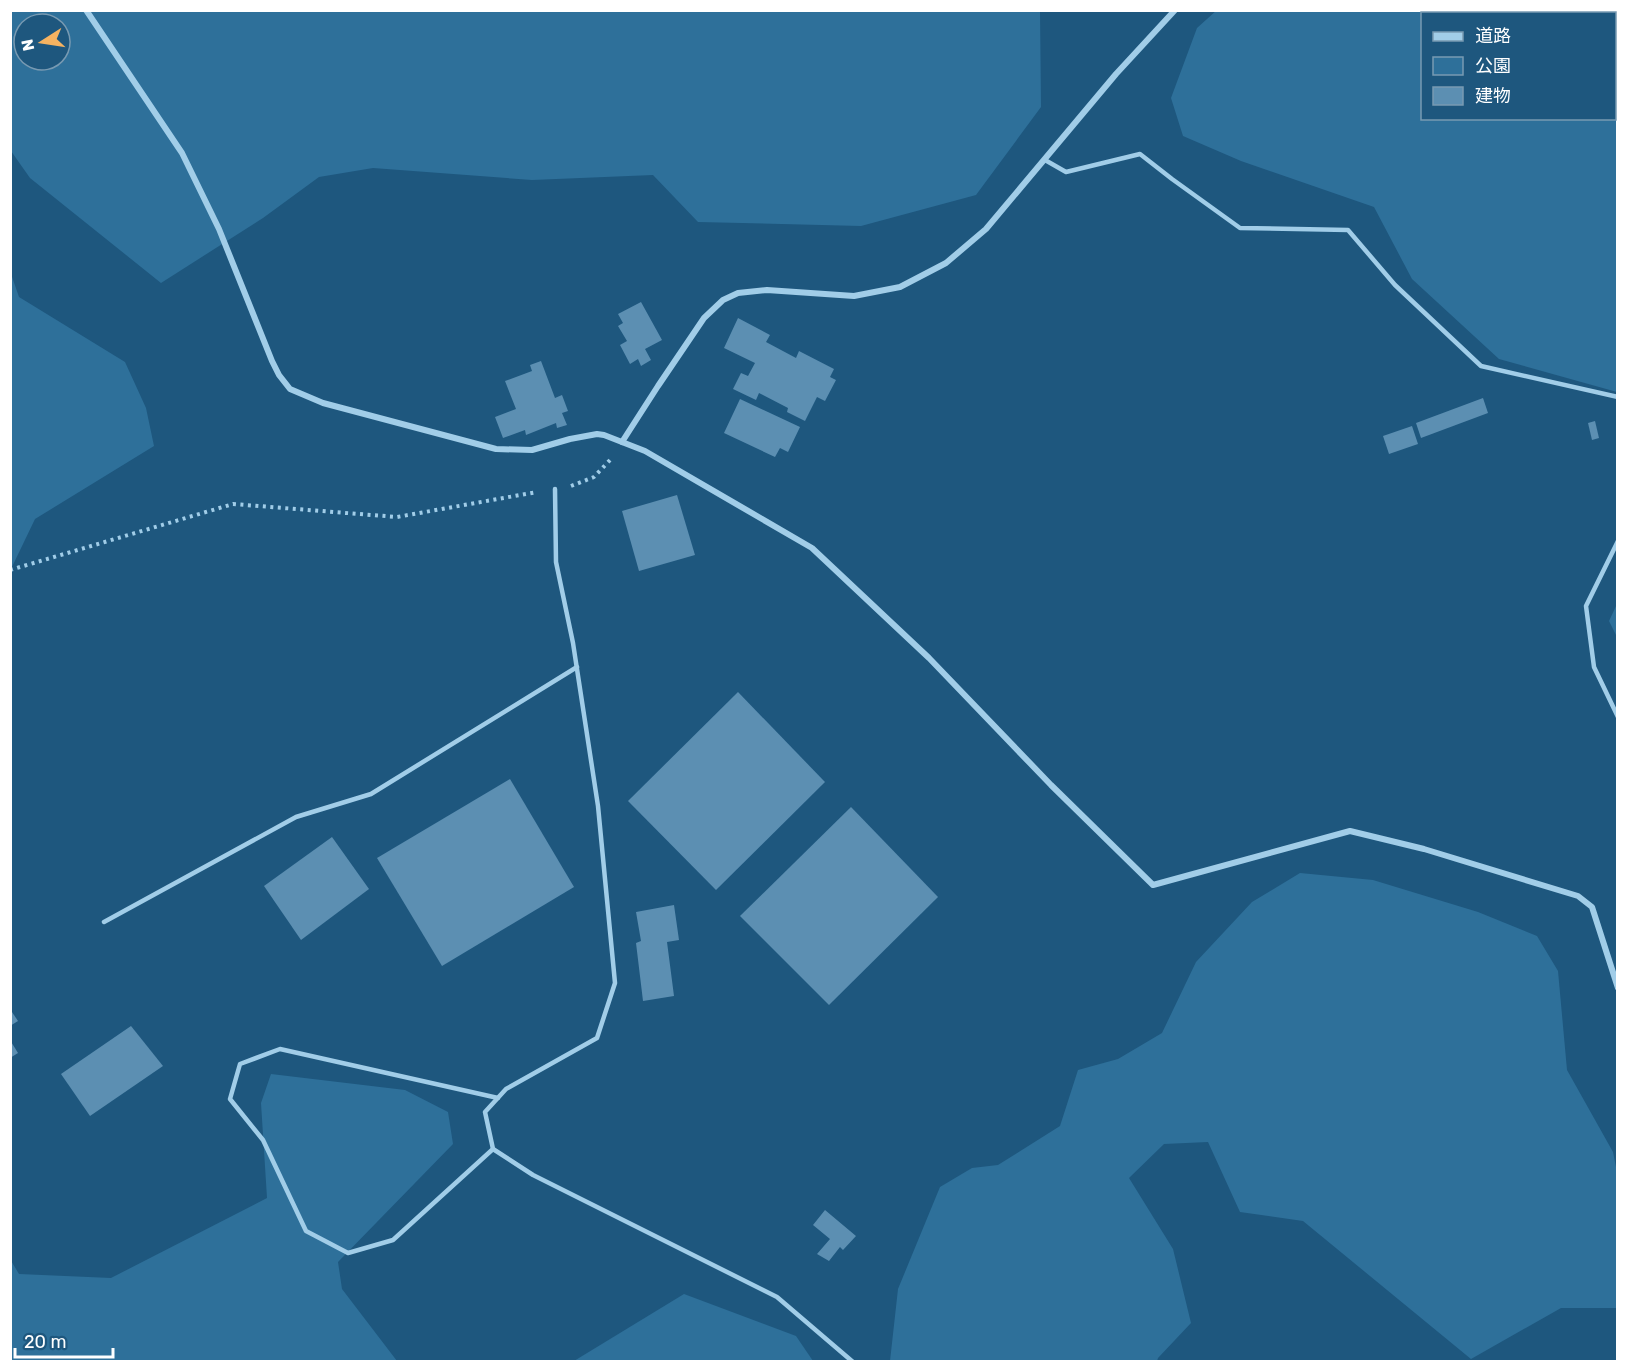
<svg xmlns="http://www.w3.org/2000/svg" width="1628" height="1372" viewBox="0 0 1628 1372" font-family="Rubik,'Noto Sans JP',sans-serif">
  <style>
    .green { fill: #2e709a; fill-rule: evenodd }
    .building { fill: #5c8fb2 }
    .lines { fill: none; stroke-linecap: round; stroke-linejoin: round }
    .path { stroke: #a1cde8; stroke-width: 4; stroke-dasharray: 3 4.5; stroke-linecap: butt }
    .lane { stroke: #a1cde8; stroke-width: 4.5 }
    .street { stroke: #a1cde8; stroke-width: 6 }
  </style>
  <rect width="100%" height="100%" fill="#1e577e"/>
  <g class="green">
    <path d="M1217 10 1617 11V392L1499 359 1412 279 1374 207 1241 161 1183 136 1171 98 1197 28ZM1422 14H1614V118H1422Z"/>
    <path d="M10 11H1040L1041 107 976 195 861 226 698 222 653 175 532 180 373 168 319 177 263 218 161 283 30 178 11 151ZM24 24H60V60H24Z"/>
    <path d="M10 271 19 297 125 362 146 408 154 446 35 519 11 569Z"/>
    <path d="M1617 604V637L1609 621Z"/>
    <path d="M1300 873 1373 880 1478 912 1537 936 1558 971 1567 1070 1613 1152 1617 1172V1308H1561L1471 1359 1303 1221 1240 1212 1208 1142 1164 1144 1129 1178 1173 1249 1191 1323 1158 1358 1157 1361H890L898 1289 940 1187 972 1168 998 1165 1060 1126 1078 1070 1118 1059 1162 1033 1196 962 1252 902Z"/>
    <path d="M271 1074 405 1090 448 1112 453 1144 338 1262 342 1289 397 1361H11L10 1259 19 1274 111 1278 267 1198 261 1103Z"/>
    <path d="M684 1294 796 1336 813 1361H574Z"/>
  </g>
  <g class="building">
    <path d="M641 302 662 340 645 349 651 360 641 366 638 359 630 364 620 345 627 341 618 326 623 323 618 314Z"/>
    <path d="M738 318 770 335 766 342 796 358 799 351 834 369 830 377 836 380 825 401 817 397 805 421 787 412 788 408 759 393 756 400 733 389 741 373 748 376 755 363 724 348Z"/>
    <path d="M541 361 555 398 562 395 568 411 562 413 567 425 557 428 556 423 526 435 525 430 503 438 495 417 516 409 505 381 532 371 530 365Z"/>
    <path d="M1483 398 1488 413 1421 438 1416 423Z"/>
    <path d="M740 399 800 427 788 452 780 448 775 457 724 433Z"/>
    <path d="M1595 421 1599 438 1592 440 1588 423Z"/>
    <path d="M1412 426 1418 444 1389 454 1383 436Z"/>
    <path d="M677 495 695 555 639 571 622 511Z"/>
    <path d="M738 692 825 782 716 890 628 801Z"/>
    <path d="M510 779 574 887 442 966 377 858Z"/>
    <path d="M851 807 938 897 829 1005 740 916Z"/>
    <path d="M332 837 369 889 301 940 264 886Z"/>
    <path d="M674 905 679 940 667 942 674 996 643 1001 636 943 641 941 636 912Z"/>
    <path d="M10 1009 18 1021 10 1026Z"/>
    <path d="M131 1026 163 1066 90 1116 61 1074Z"/>
    <path d="M10 1040 18 1053 10 1058Z"/>
    <path d="M825 1210 856 1236 843 1250 840 1247 829 1261 817 1254 830 1239 813 1225Z"/>
  </g>
  <g class="lines">
    <g class="path">
      <path d="M571 486 594 477 611 459"/>
      <path d="M10 570 233 504 397 517 537 492"/>
    </g>
    <g class="lane">
      <path d="M1045 160 1066 172 1140 154 1172 179 1240 228 1348 230 1395 285 1481 366 1618 397"/>
      <path d="M555 489 556 562 573 643 598 806 615 983 597 1038 506 1089 485 1112 493 1149 533 1175 777 1297 853 1362"/>
      <path d="M1618 541 1586 606 1594 667 1618 717"/>
      <path d="M104 922 296 817 371 794 577 667"/>
      <path d="M493 1149 393 1240 348 1253 306 1231 263 1140 230 1099 240 1064 280 1049 498 1098"/>
    </g>
    <g class="street">
      <path d="M86 10 182 153 219 229 272 361 279 375 290 389 323 403 496 449 532 450 570 439 597 434 604 435 645 451 812 548 929 658 1051 785 1153 885 1350 831 1424 849 1578 896 1592 907 1618 988"/>
      <path d="M622 442 658 386 704 318 723 300 738 293 767 290 854 296 900 287 946 263 986 229 1116 74 1175 10"/>
    </g>
  </g>
  <rect width="1628" height="1372" fill="none" stroke="#ffffff" stroke-width="24"/>
  <rect x="1421" y="12" width="195" height="108" fill="#1e577e" stroke="#789ab2" stroke-width="1.5"/>
  <rect x="1433" y="32" width="30" height="9" fill="#a1cde8" stroke="#789ab2" stroke-width="1.5"/>
  <text x="1475" y="42" font-size="18" fill="#ffffff">道路</text>
  <rect x="1433" y="57" width="30" height="18" fill="#2e709a" stroke="#789ab2" stroke-width="1.5"/>
  <text x="1475" y="72" font-size="18" fill="#ffffff">公園</text>
  <rect x="1433" y="87" width="30" height="18" fill="#5c8fb2" stroke="#789ab2" stroke-width="1.5"/>
  <text x="1475" y="102" font-size="18" fill="#ffffff">建物</text>
  <g transform="translate(42 42) rotate(258)"><circle r="28" fill="#1e577e" stroke="#789ab2" stroke-width="1.5"/>
  <path d="M0-4.5L10 22L0 15L-10 22Z" fill="#f6b361"/>
  <text y="-9" font-size="16" font-weight="bold" text-anchor="middle" fill="#ffffff">N</text>
  </g>
  <path d="M15 1348v9h98v-9" fill="none" stroke="#ffffff" stroke-width="3"/>
  <text x="24" y="1348" font-size="18" fill="#ffffff" stroke="#1e577e" stroke-width="4.5" paint-order="stroke">20 m</text>
</svg>
